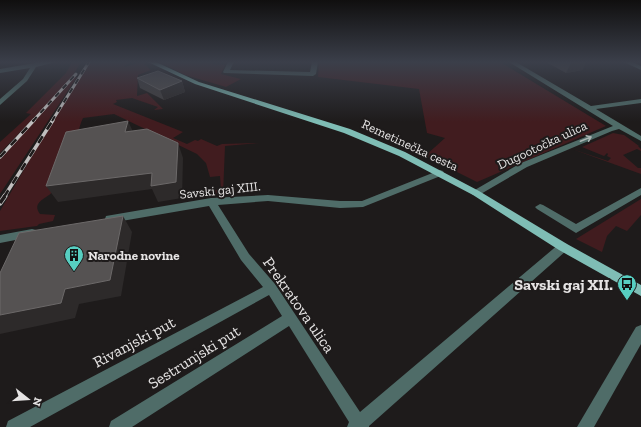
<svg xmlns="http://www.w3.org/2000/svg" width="641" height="427" viewBox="0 0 641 427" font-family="'Zilla Slab',serif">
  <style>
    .green { fill: #411c1f }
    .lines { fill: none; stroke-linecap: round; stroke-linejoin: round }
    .minor { fill: #4f6c68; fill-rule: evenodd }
    .major { fill: #7fbdb5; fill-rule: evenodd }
    .rail-far2-casing { stroke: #c0bebe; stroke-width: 3 }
    .rail-far1-casing { stroke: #c0bebe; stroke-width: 3.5 }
    .rail-casing { stroke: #c0bebe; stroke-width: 5 }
    .rail-far2 { stroke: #1e1b1b; stroke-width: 2; stroke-dasharray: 5.5; stroke-linecap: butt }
    .rail-far1 { stroke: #1e1b1b; stroke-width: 2.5; stroke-dasharray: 8; stroke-linecap: butt }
    .rail { stroke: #1e1b1b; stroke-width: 3.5; stroke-dasharray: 10; stroke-linecap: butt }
    .wall { fill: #434040 }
    .shaded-wall { fill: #2d2a2a }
    .building { fill: #555252; stroke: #6c6969 }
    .oneway { stroke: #aab4b2 }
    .labels { text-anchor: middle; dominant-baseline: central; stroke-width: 4; stroke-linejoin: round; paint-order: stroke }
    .street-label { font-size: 13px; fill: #e6e4e4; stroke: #1e1b1b }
    .poi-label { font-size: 13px; font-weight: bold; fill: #e6e4e4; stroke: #1e1b1b; text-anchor: start }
    .near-poi-label { font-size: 16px; font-weight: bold; fill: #e6e4e4; stroke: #1e1b1b; text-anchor: end }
    .near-street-label { font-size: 16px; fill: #e6e4e4; stroke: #1e1b1b }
  </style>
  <rect width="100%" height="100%" fill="#1e1b1b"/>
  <g class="green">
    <path d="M72 62H81L70 80 0 153V142L31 114 26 113 66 73Z"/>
    <path d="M90 62H129L124 67 142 62 151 70 138 75 137 96 147 93 163 109 154 110 158 107 132 98 116 100 117 102 113 104 183 132 173 138 187 144 195 140 198 141 201 139 217 146 222 144 260 143 225 146 223 195 213 196 211 191 221 189 220 176 210 177 206 163 197 154 114 114 83 118C78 128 78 138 75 148 70 161 62 177 55 189 50 198 30 201 40 214L55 215 53 221 39 224 37 226 0 231V211L36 149Z"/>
    <path d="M160 62H213L212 64 225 65 221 74 241 79 226 87 185 75Z"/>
    <path d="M319 62H500L606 126 477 182 425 156 445 138 427 133 419 89 318 77Z"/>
    <path d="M74 77H77L0 194V158Z"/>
    <path d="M613 133 624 135 639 146H638L641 149V151L637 149 623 155 638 168H641V174L572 149 608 161 611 158 607 156 608 154 607 153 604 156 582 147Z"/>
    <path d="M641 199V215L627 231 616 226 607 236 602 252 576 239Z"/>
  </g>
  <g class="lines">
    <g class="minor">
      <path d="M41 62H56L36 67 27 81 0 105V99L23 79 30 68 0 73V69Z"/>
      <path d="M228 62H234L230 70 310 72 312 62H318L316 74 313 76 224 73 223 72Z"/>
      <path d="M509 62H516L591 106 641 99V103L596 109 641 136V141L619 129 612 131 527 167 479 195H473L471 193 473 191 521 163 613 126Z"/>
      <path d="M624 62H632L641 66V70Z"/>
      <path d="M440 170 443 171 444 173 443 175 363 207 340 208 268 201 218 205 249 254 275 284 360 412 559 244 563 243 567 244 568 247 567 250 369 426V427H347L349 422 289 326 132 427H109L111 421 282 316 269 295 30 427H6L8 421 263 287 241 260 209 206 110 223 106 222 105 219 106 216 211 198 268 195 340 201H362Z"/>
      <path d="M641 188V195L576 233 537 209 535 207 540 204 543 205 576 224Z"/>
      <path d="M32 229 36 230 37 233 36 236 0 243V235Z"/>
      <path d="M641 325V344L594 427H577L636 327Z"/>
    </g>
    <path class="major" d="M148 62H156L199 82 350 129 405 152 479 191 567 244 641 285V296L559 250 473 195 399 156 344 133 195 84Z"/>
    <g class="rail-far2-casing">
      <g id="rail-far2">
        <path d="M33 121 76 74"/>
        <path d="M52 121 89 62"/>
      </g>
    </g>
    <g class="rail-far1-casing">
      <g id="rail-far1">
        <path d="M0 157 34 120"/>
        <path d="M4 197 53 120"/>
      </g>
    </g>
    <g class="rail-casing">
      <path id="rail" d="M0 203 5 196"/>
    </g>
    <use href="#rail-far2" class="rail-far2"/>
    <use href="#rail-far1" class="rail-far1"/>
    <use href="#rail" class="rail"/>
  </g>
  <g class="wall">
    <path d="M546 62H586L582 70 566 73Z"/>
    <path d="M137 78 182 81 185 92 164 100 140 88Z"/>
  </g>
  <g class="shaded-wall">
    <path d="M575 62H586L582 70 566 73 571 63Z"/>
    <path d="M182 81 185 92 164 100 160 90Z"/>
    <path d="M128 121 135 136 125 132Z"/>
    <path d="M178 143 183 158 182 198 158 202 152 189 58 202 46 186Z"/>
    <path d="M123 216 132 232 121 296 79 304 75 318 0 334V315L65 289Z"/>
  </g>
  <g class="building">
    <path d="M158 71 182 81 160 90 137 78Z"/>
    <path d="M128 121 125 132 147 129 178 143 176 182 151 186 152 173 46 186 66 132Z"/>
    <path d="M123 216 110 280 65 289 61 303 0 315V273L19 233Z"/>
  </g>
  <defs><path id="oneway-shaft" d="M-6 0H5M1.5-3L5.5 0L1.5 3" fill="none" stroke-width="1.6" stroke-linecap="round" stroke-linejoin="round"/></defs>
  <use class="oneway" href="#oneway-shaft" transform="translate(586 139) rotate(-22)"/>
  <linearGradient id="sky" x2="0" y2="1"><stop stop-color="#100f0f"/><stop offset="0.51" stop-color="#3b3f4a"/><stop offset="1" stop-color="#3b3f4a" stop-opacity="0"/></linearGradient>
  <rect width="641" height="122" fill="url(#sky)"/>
  <defs>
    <g id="building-pin" transform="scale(1)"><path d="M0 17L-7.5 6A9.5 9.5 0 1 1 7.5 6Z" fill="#57cec1" stroke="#1e1b1b"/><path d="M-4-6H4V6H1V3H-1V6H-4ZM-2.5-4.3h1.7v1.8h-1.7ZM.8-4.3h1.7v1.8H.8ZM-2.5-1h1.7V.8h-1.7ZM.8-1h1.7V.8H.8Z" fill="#111"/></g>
    <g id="bus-pin" transform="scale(1)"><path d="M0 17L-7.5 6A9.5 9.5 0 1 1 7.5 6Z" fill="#57cec1" stroke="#1e1b1b"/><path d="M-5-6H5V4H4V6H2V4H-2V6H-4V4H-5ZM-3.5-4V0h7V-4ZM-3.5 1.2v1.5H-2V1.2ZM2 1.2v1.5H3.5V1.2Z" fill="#111"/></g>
  </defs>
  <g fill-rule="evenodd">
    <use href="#building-pin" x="74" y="255"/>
    <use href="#bus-pin" x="627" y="284"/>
  </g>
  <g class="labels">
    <g class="street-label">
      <text transform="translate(410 145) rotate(25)">Remetinečka cesta</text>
      <text transform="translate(542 145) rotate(-25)">Dugootočka ulica</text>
      <text transform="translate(220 190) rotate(-6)">Savski gaj XIII.</text>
    </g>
    <g class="poi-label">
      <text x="88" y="255">Narodne novine</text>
    </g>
    <g class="near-poi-label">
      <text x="613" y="284">Savski gaj XII.</text>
    </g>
    <g class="near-street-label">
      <text transform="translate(299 305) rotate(55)">Prekratova ulica</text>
      <text transform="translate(134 342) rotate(-28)">Rivanjski put</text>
      <text transform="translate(194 357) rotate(-32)">Sestrunjski put</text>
    </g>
  </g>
  <g transform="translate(28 399) rotate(107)" stroke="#1e1b1b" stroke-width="3" paint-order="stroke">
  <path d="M0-3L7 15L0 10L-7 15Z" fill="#e6e4e4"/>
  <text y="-6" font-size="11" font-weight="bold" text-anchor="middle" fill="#e6e4e4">N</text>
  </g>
</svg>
